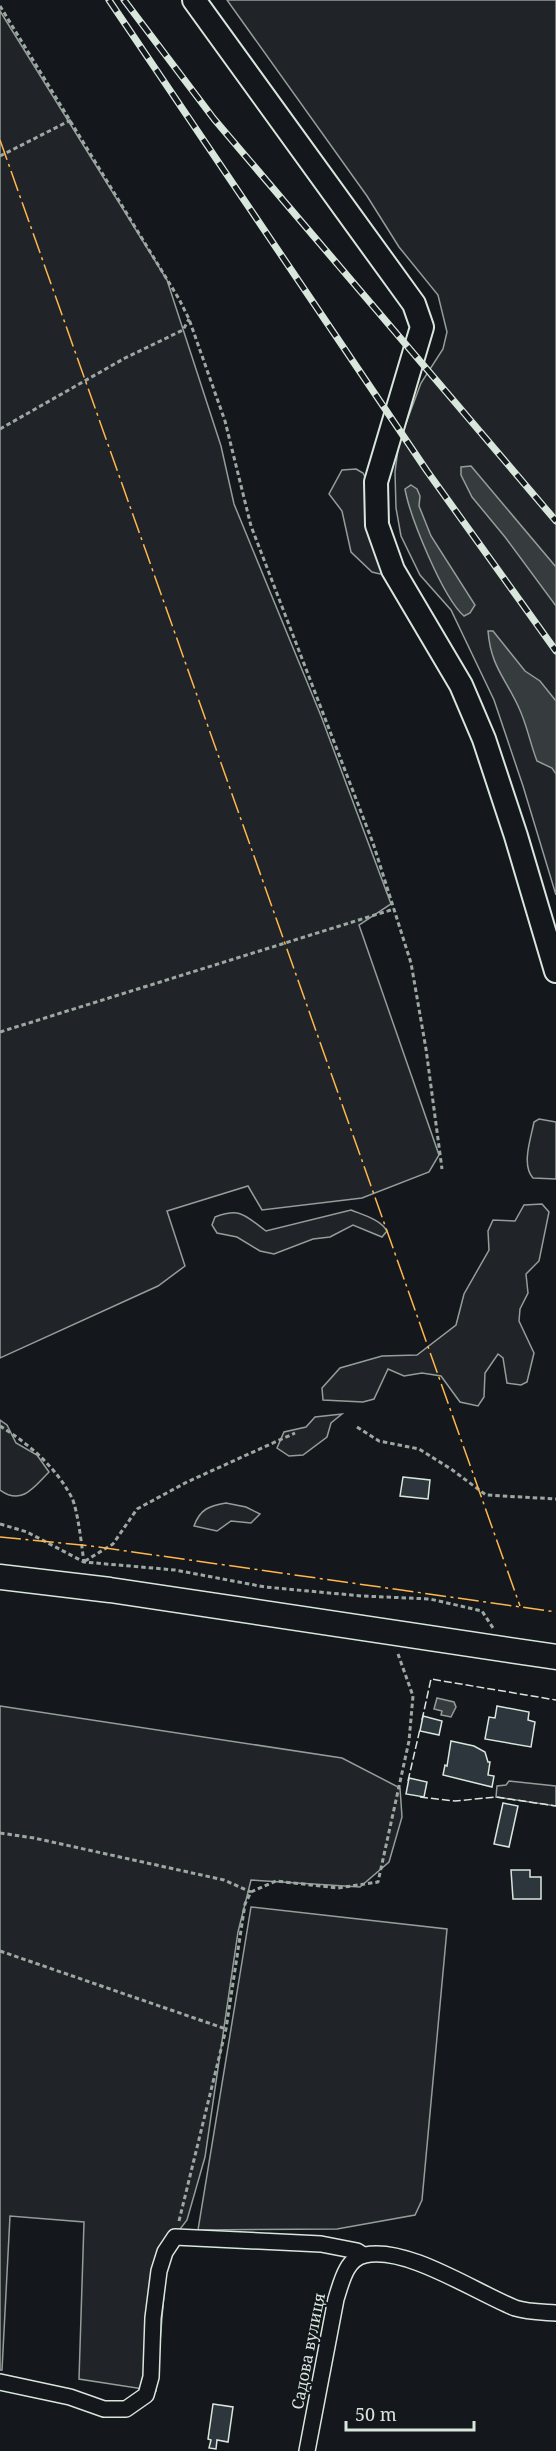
<svg xmlns="http://www.w3.org/2000/svg" width="556" height="2451" viewBox="0 0 556 2451" font-family="'Noto Serif',serif">
  <style>
    .green { fill: #202428; stroke: #939e99; stroke-width: 1.5 }
    .water { fill: #363b3e; stroke: #939e99; stroke-width: 1.5 }
    .building { fill: #2c363c; stroke: #d8e6dc; stroke-width: 1.5 }
    .lines { fill: none; stroke-linecap: round; stroke-linejoin: round }
    .street-casing { stroke: #d8e6dc; stroke-width: 18 }
    .secondary-casing { stroke: #d8e6dc; stroke-width: 26 }
    .primary-casing { stroke: #d8e6dc; stroke-width: 27 }
    .path { stroke: #9da8a2; stroke-width: 3; stroke-dasharray: 4.5 3; stroke-linecap: butt }
    .street { stroke: #14181c; stroke-width: 15 }
    .secondary { stroke: #14181c; stroke-width: 22 }
    .primary { stroke: #14181c; stroke-width: 24 }
    .rail-casing { stroke: #d8e6dc; stroke-width: 7 }
    .rail { stroke: #14181c; stroke-width: 4.5; stroke-dasharray: 14; stroke-linecap: butt }
    .fence { stroke: #d8e6dc; stroke-width: 1.5; stroke-dasharray: 8 3; stroke-linecap: butt }
    .power { stroke: #ffb74d; stroke-width: 1.5; stroke-dasharray: 21 4.5 3 4.5; stroke-linecap: butt }
    .labels { text-anchor: middle; dominant-baseline: central; stroke-width: 4.5; stroke-linejoin: round; paint-order: stroke }
    .street-label { font-size: 16px; fill: #d8e6dc; stroke: #14181c }
  </style>
  <rect width="100%" height="100%" fill="#14181c"/>
  <g class="green">
    <path d="M227 0H556V895L523 786 494 700 451 610 420 575 401 536 396 508 395 472 399 442 421 383 443 349 447 332 438 295 399 247 367 196Z"/>
    <path d="M0 11 167 280 221 446 234 504 321 716 391 904 359 925 439 1155 429 1172 362 1198 262 1210 248 1186 167 1211 185 1266 158 1286 0 1358Z"/>
    <path d="M356 469 363 473 368 483 384 572 380 574 372 572 351 552 342 511 329 494 342 470Z"/>
    <path d="M539 1119 556 1122V1179L533 1178C521 1165 531 1138 534 1122Z"/>
    <path d="M542 1204 549 1212 539 1261 526 1274 528 1293 520 1309 519 1321 534 1353 527 1382 521 1385 507 1383 503 1358 498 1354 485 1373 484 1397 478 1406 460 1402 441 1376 422 1373 404 1376 388 1369 374 1399 363 1402 323 1400 322 1388 340 1368 382 1356 417 1355 456 1325 464 1294 489 1250 488 1231 493 1220 515 1221 524 1205Z"/>
    <path d="M351 1210C363 1215 380 1219 387 1231L382 1237 353 1225 330 1237 313 1239 274 1254 260 1251 237 1237 217 1233 212 1225 215 1217C242 1207 245 1216 266 1231Z"/>
    <path d="M342 1414 331 1423 327 1437 303 1455 289 1456 277 1448 284 1432 306 1427 315 1417Z"/>
    <path d="M0 1420 7 1425 16 1443 37 1455 49 1472C34 1487 22 1506 0 1490Z"/>
    <path d="M226 1503 246 1507 260 1514 251 1523 231 1521 217 1531 194 1526C200 1509 209 1506 226 1503Z"/>
    <path d="M0 1706 342 1758 400 1788 402 1817 389 1862 360 1887 251 1880 238 1932 205 2157 187 2220 168 2245 156 2391 79 2379 84 2222 10 2216 2 2370H0Z"/>
    <path d="M509 1781 556 1786V1806L496 1797 497 1786 506 1785Z"/>
    <path d="M251 1907 447 1929 422 2200 415 2215 337 2229 198 2230Z"/>
  </g>
  <g class="water">
    <path d="M471 466 556 567V606L505 537 472 497 461 475V467Z"/>
    <path d="M411 485 417 489 420 496 419 506 431 536 475 605 470 613 464 616C443 598 410 517 405 489Z"/>
    <path d="M488 631H493L525 671 540 681 556 701V774L552 768 537 761C530 743 527 725 519 708 505 677 491 667 488 631Z"/>
    <path d="M437 1698 454 1702 456 1707 451 1717 441 1715 442 1711 434 1709Z"/>
  </g>
  <g class="building">
    <path d="M403 1477 430 1480 428 1499 400 1496Z"/>
    <path d="M497 1706 529 1712 528 1720 535 1722 531 1747 485 1739 489 1717 495 1718Z"/>
    <path d="M423 1716 442 1721 439 1735 420 1731Z"/>
    <path d="M451 1741 474 1746 485 1752 488 1762H490L488 1775 494 1776 492 1787 443 1775 445 1765 447 1766Z"/>
    <path d="M409 1778 427 1782 424 1797 406 1794Z"/>
    <path d="M503 1803 518 1806 509 1847 494 1844Z"/>
    <path d="M511 1870H530V1877H541V1899H513Z"/>
    <path d="M213 2404 233 2407 228 2442 217 2440 216 2449 209 2448 211 2440 208 2439Z"/>
  </g>
  <g class="lines">
    <g class="street-casing">
      <g id="street">
        <path d="M0 2382 70 2397 104 2409H126L146 2395 151 2377 153 2318 159 2271 165 2252 175 2237 321 2244 357 2251 363 2255"/>
        <path d="M307 2451 336 2299C341 2284 346 2258 365 2255 407 2246 475 2292 515 2308 527 2312 543 2312 556 2313"/>
      </g>
    </g>
    <g class="secondary-casing">
      <path id="secondary" d="M194 0 414 304 422 327 376 482 377 525 393 570 461 685 484 739 516 836 556 971"/>
    </g>
    <g class="primary-casing">
      <path id="primary" d="M0 1577 110 1590 556 1657"/>
    </g>
    <g class="path">
      <path d="M0 6 179 299 189 319 225 421 251 526 373 843 411 963 426 1049 442 1169"/>
      <path d="M0 156 71 120"/>
      <path d="M0 429 125 358 183 330 189 319"/>
      <path d="M0 1032 394 909"/>
      <path d="M0 1426C29 1444 56 1467 72 1498 78 1511 82 1548 84 1563"/>
      <path d="M357 1427 379 1441 419 1449 451 1469 486 1495 556 1499"/>
      <path d="M0 1524 27 1532 84 1562 175 1570 265 1587 362 1596 430 1599 482 1611 493 1628"/>
      <path d="M85 1561 113 1544 137 1509 187 1482 295 1433"/>
      <path d="M0 1833 34 1838 224 1880 251 1892"/>
      <path d="M0 1951 226 2029"/>
      <path d="M179 2221 226 2029 245 1904 251 1892 276 1881 338 1888 378 1882 409 1741 413 1696 398 1654"/>
    </g>
    <use href="#street" class="street"/>
    <use href="#secondary" class="secondary"/>
    <use href="#primary" class="primary"/>
    <g class="rail-casing">
      <g id="rail">
        <path d="M109 0 427 471 556 651"/>
        <path d="M124 0 214 119 556 521"/>
      </g>
    </g>
    <use href="#rail" class="rail"/>
    <g class="fence">
      <path d="M422 1720 431 1679 556 1700"/>
      <path d="M408 1781 420 1729"/>
      <path d="M420 1797 455 1801 496 1797 556 1806"/>
    </g>
    <g class="power">
      <path d="M0 140 520 1606"/>
      <path d="M0 1537 91 1546 556 1612"/>
    </g>
  </g>
  <g class="labels">
    <g class="street-label">
      <text transform="translate(308 2351) rotate(-79)">Садова вулиця</text>
    </g>
  </g>
  <path d="M346 2421v9h128v-9" fill="none" stroke="#d8e6dc" stroke-width="3"/>
  <text x="355" y="2421" font-size="18" fill="#d8e6dc" stroke="#14181c" stroke-width="4.5" paint-order="stroke">50 m</text>
</svg>
